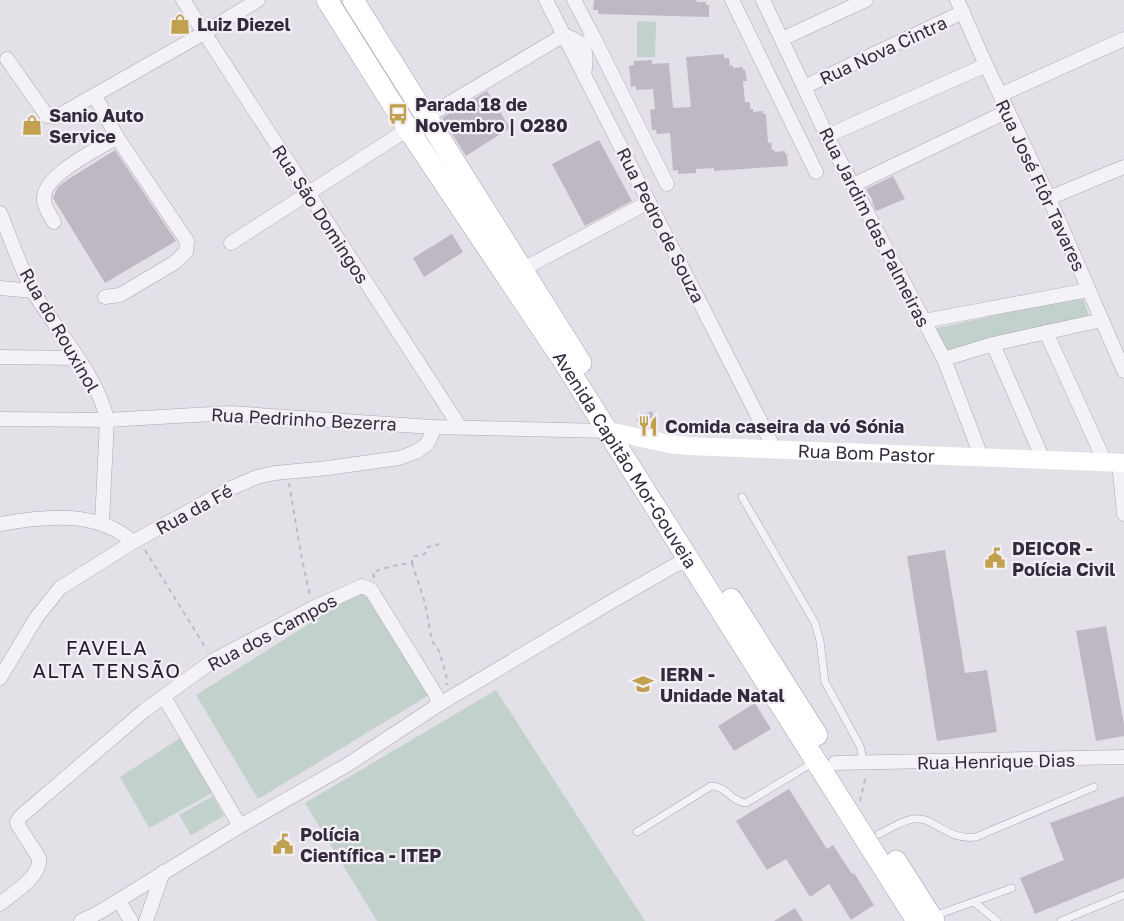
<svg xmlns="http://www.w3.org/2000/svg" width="1124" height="921" viewBox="0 0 1124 921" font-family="'Golos Text',sans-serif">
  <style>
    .green { fill: #c2d1cb }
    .building { fill: #beb8c4 }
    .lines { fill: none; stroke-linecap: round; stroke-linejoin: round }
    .lane-casing { stroke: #aca6b2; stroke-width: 8 }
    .street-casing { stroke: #aca6b2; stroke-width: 15 }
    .primary-casing { stroke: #a9a1b2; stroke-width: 22 }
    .path { stroke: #bebac2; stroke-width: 2; stroke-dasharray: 4.5 4.5; stroke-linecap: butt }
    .lane { stroke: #f4f2f6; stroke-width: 7 }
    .street { stroke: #f4f2f6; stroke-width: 14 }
    .secondary { stroke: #fff; stroke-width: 18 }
    .primary { stroke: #fff; stroke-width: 21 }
    .labels { text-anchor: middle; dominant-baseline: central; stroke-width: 4.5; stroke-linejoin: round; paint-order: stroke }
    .poi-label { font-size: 18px; font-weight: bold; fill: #342a3e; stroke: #f2eff5; text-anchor: start }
    .street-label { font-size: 18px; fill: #342a3e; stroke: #f2eff5 }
    .neighbourhood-label { font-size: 20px; letter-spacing: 1.5px; fill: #261c2e; stroke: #f2eff5 }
  </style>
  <rect width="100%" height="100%" fill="#e4e0e8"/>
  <g class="green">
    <path d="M637 21 656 22 655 57H637Z"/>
    <path d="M1082 296 1090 318 944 351 933 329Z"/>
    <path d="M364 589 429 695 258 799 196 695Z"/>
    <path d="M496 690 645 921H377L305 803Z"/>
    <path d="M180 738 212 793 149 828 120 777Z"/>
    <path d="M213 796 224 816 191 835 179 815Z"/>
  </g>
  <g class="building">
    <path d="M594 0H697L696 2H706V5H709V17L598 14V10H593Z"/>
    <path d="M724 54V58H729L730 66 733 65V68L743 67V70H745L747 81H743L745 102H750V109H753V112L763 111V114H766L768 143 771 142 772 150H774L775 152 785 151V154H787L788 166 714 171V168L696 169V173L678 174V170L673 171 670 133 657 134 656 130H652L650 110 655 109 653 89 636 90V86L631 87 629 66 634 65V61L652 60V64L669 63 673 108 691 107 686 57Z"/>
    <path d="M487 91 510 128 466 156 442 118Z"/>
    <path d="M599 140 632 201 585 226 552 164Z"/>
    <path d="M115 150 176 241 105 283 53 198 58 187 67 180Z"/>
    <path d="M893 176 905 199 876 211 872 202 873 201 866 189Z"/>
    <path d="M452 234 463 252 424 277 413 258Z"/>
    <path d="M652 411 657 430 641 426 636 419Z"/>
    <path d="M945 550 965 673 987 670 997 732 937 741 907 556Z"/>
    <path d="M1106 626 1124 724V736L1096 741 1076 631Z"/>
    <path d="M755 703 771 729 734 751 718 726Z"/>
    <path d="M789 789 827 849 833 845 852 874 854 873 874 905 851 920 829 884 810 897 786 859 767 870 736 821Z"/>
    <path d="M1124 796V878L1035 914 1020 878 1064 860 1050 823Z"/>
    <path d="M795 908 803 921H774Z"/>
  </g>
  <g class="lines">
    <g class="lane-casing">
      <g id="lane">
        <path d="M742 497 815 623 820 641 825 682 860 746 864 763"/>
        <path d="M637 832 711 786C727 786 731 802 746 803L814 762"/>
        <path d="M879 834C890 829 902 820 914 819 934 816 946 841 976 837L1094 787"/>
        <path d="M974 902 997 921"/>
        <path d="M934 916 1012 888"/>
        <path d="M1061 921 1124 895"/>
      </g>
    </g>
    <g class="street-casing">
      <g id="street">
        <path d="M183 0 460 427"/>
        <path d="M546 0 775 450"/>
        <path d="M574 0 594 38 587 42"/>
        <path d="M732 0 816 172"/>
        <path d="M763 0 827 136 944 359 981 456"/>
        <path d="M957 0 986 65 1049 198 1124 371"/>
        <path d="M594 38 667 184"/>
        <path d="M782 39 866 0"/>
        <path d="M7 59 47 116 56 117 204 33 258 0"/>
        <path d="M804 87 963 12"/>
        <path d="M1000 95 1124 39"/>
        <path d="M95 96 117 137 187 241 186 252 174 263 120 295 105 297"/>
        <path d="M426 117 564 35C587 43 588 52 584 75"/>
        <path d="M827 136 986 65"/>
        <path d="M853 185 1008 111"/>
        <path d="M1049 198 1124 167"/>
        <path d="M0 213C11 239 20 268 34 293 57 331 99 378 107 420L102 523"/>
        <path d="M54 222C50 215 44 208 44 200 41 176 98 149 117 137"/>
        <path d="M231 243 408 129"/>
        <path d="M523 269 649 202"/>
        <path d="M0 288 33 291"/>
        <path d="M924 321 1088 290"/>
        <path d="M1046 332 1105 462"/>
        <path d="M993 344 1043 459"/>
        <path d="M0 357 76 358"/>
        <path d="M944 359 993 344 1102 320"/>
        <path d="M0 419 107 420 230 413 432 427 608 431"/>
        <path d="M1119 462 1124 514"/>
        <path d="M0 524C44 516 98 510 133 542"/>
        <path d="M0 678 36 618 60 588 133 542 229 489 257 477 275 473 328 468 399 458 416 452 427 444 432 434V427"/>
        <path d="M164 697 240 826"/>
        <path d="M835 763 1124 757"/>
        <path d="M119 901 131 921"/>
        <path d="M0 904C13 893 41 877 39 858L18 825 17 822 20 817 145 710 214 660 313 608 362 586 371 590 436 695 438 705"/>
        <path d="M81 921 98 913 240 826 347 765 438 705 609 603 677 564 692 562"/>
        <path d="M146 921 163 872"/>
      </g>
    </g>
    <g class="primary-casing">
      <g id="primary">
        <path id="s2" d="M327 0 408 129 562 359 917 921"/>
        <path d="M353 0 581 363"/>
        <path d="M731 599 817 735"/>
        <path d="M896 861 934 921"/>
      </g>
    </g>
    <g class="path">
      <path d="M289 483 301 554 310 596"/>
      <path d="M145 550 207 650"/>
      <path d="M412 563 425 603 432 641 439 651 446 674 447 685"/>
      <path d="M374 578 373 572 392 566 412 563V557L425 554 428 547 439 544"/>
      <path d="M860 801 866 775"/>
    </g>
    <use href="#lane" class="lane"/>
    <use href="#street" class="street"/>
    <path class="secondary" id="s1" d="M608 431 670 444 688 446 1124 463"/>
    <use href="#primary" class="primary"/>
  </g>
  <defs>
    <g id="shop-bare" transform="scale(1.62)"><path d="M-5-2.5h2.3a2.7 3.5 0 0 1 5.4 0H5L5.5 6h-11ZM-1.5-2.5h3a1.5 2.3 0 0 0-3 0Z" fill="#c1a150" stroke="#f2eff5" stroke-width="2.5" paint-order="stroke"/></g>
    <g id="bus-bare" transform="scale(1.62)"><path d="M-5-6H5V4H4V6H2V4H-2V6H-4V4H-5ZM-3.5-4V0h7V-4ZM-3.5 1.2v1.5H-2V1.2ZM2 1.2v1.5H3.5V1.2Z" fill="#c1a150" stroke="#f2eff5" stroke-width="2.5" paint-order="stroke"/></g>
    <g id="restaurant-bare" transform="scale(1.62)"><path d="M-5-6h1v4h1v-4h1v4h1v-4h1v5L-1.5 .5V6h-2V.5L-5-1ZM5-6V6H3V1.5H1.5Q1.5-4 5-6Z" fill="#c1a150" stroke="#f2eff5" stroke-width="2.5" paint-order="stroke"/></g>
    <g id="civic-bare" transform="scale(1.62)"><path d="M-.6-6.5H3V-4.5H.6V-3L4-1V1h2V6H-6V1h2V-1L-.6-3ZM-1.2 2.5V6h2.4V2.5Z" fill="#c1a150" stroke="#f2eff5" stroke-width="2.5" paint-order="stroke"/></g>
    <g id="university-bare" transform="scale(1.62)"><path d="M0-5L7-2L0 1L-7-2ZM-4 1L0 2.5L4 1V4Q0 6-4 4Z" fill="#c1a150" stroke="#f2eff5" stroke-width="2.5" paint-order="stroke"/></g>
  </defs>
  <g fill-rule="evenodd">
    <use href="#shop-bare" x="180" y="24"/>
    <use href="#bus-bare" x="398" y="114"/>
    <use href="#shop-bare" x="32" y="125"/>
    <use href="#restaurant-bare" x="648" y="426"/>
    <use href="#civic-bare" x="995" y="558"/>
    <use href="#university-bare" x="643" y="684"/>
    <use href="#civic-bare" x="283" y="844"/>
  </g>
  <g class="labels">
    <g class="poi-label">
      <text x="197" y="24">Luiz Diezel</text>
      <text x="415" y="104">Parada 18 de<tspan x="415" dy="21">Novembro | O280</tspan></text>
      <text x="49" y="115">Sanio Auto<tspan x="49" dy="21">Service</tspan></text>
      <text x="665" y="426">Comida caseira da vó Sónia</text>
      <text x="1012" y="548">DEICOR -<tspan x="1012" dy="21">Polícia Civil</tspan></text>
      <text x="660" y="674">IERN -<tspan x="660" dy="21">Unidade Natal</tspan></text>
      <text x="300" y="834">Polícia<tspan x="300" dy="21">Científica - ITEP</tspan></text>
    </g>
    <g class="street-label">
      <text transform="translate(883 50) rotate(-25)">Rua Nova Cintra</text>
      <text transform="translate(1041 185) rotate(65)">Rua José Flôr Tavares</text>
      <text transform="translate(321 214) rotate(57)">Rua São Domingos</text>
      <text transform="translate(661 225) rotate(63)">Rua Pedro de Souza</text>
      <text transform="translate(875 227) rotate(63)">Rua Jardim das Palmeiras</text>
      <text transform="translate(60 330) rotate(60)">Rua do Rouxinol</text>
      <text transform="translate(304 419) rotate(3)">Rua Pedrinho Bezerra</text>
      <text stroke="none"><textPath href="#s1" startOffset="260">Rua Bom Pastor</textPath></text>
      <text stroke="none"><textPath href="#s2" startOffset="548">Avenida Capitão Mor-Gouveia</textPath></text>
      <text transform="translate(194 509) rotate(-29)">Rua da Fé</text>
      <text transform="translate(272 632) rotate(-28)">Rua dos Campos</text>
      <text transform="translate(996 761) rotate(-1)">Rua Henrique Dias</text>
    </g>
    <g class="neighbourhood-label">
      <text x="107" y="647">FAVELA<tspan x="107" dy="23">ALTA TENSÃO</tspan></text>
    </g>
  </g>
</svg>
